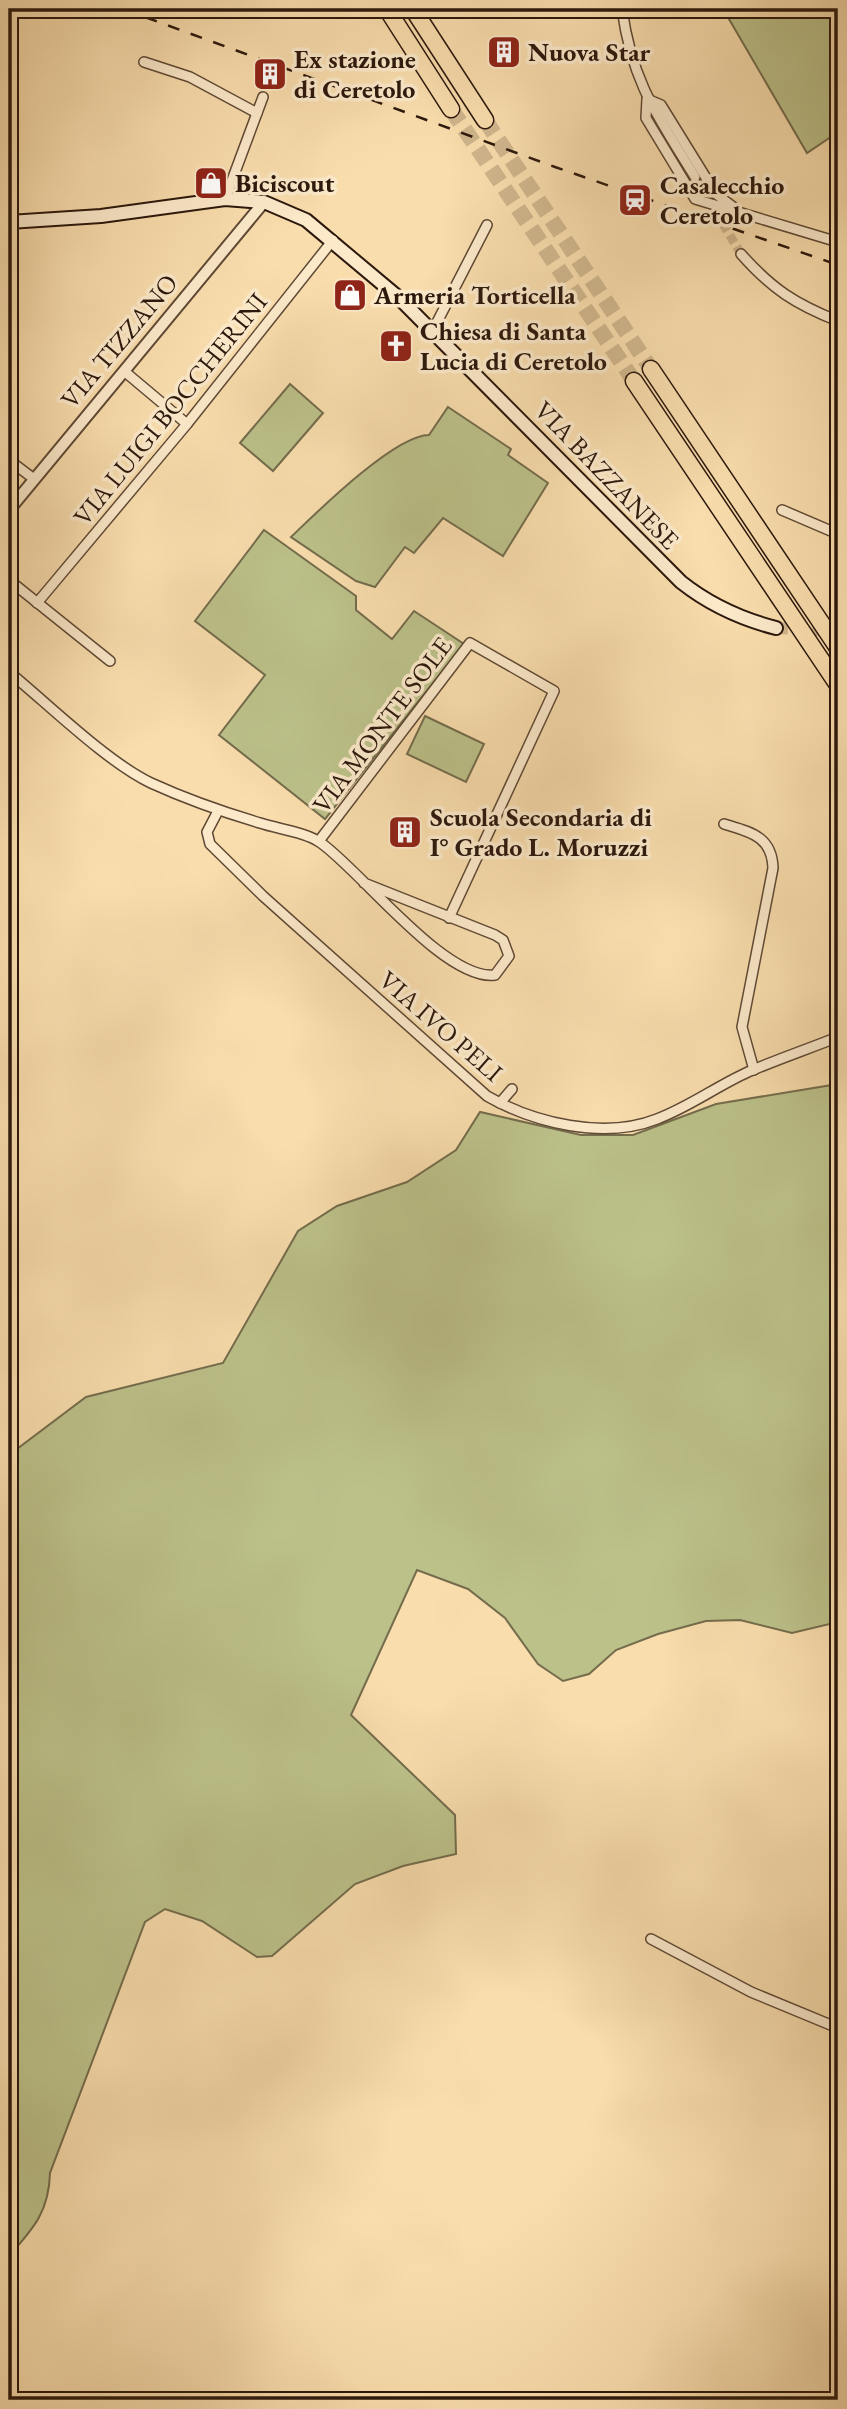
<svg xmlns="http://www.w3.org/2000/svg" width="847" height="2409" viewBox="0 0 847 2409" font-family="'EB Garamond',serif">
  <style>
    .green { fill: #bcc18a; stroke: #746c4c; stroke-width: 2 }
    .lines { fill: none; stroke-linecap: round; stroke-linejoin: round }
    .minor-tunnel { stroke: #d0b68d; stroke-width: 9; stroke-dasharray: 9 4.5; stroke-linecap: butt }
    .secondary-tunnel { stroke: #d0b68d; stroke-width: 12; stroke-dasharray: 12 6; stroke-linecap: butt }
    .motorway-tunnel { stroke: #d0b68d; stroke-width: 16; stroke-dasharray: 16 8; stroke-linecap: butt }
    .minor-casing { stroke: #5f4935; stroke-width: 12 }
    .tertiary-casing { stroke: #5f4935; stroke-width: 14 }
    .secondary-casing { stroke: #2c180d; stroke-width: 16 }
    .motorway-casing { stroke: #2c180d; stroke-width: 19 }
    .minor { stroke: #fbe9ca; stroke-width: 9 }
    .tertiary { stroke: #fbe9ca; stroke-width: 10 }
    .secondary { stroke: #fbe9ca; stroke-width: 12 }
    .motorway { stroke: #f9ddad; stroke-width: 16 }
    .rail { stroke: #2c180d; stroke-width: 2.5; stroke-dasharray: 12 12; stroke-linecap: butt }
    .labels { text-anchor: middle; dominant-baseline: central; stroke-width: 7; stroke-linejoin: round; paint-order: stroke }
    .poi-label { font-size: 26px; font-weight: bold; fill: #2c180d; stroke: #fbe9ca; text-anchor: start }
    .street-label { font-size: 26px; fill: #2c180d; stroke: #fbe9ca }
  </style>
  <rect width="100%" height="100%" fill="#f9ddad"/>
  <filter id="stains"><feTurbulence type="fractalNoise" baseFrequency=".00286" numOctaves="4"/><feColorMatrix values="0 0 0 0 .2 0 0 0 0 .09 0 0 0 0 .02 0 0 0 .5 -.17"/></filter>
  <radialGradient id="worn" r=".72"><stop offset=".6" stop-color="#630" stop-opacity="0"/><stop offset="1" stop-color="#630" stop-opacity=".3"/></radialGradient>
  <g class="green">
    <path d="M745 9H838V132L807 153 729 19Z"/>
    <path d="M290 384 323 413 273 471 240 443Z"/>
    <path d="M448 407 511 449 508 455 548 483 503 556 443 518 414 553 405 547 375 587 356 581 291 537C317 512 395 435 429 435Z"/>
    <path d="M264 530 356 596V610L392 639 414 611 464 644 325 819 219 735 265 675 195 621Z"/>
    <path d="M425 716 484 744 466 782 407 754Z"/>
    <path d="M838 1084V1622L792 1633 740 1620 706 1621 658 1634 616 1650 589 1674 563 1681 538 1664 505 1618 468 1589 417 1570 351 1715 455 1815 456 1854 403 1866 355 1884 272 1956 257 1957 202 1921 165 1909 145 1922 50 2173C49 2212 33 2229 9 2256V1455L86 1397 223 1363 298 1231 337 1206 407 1182 456 1150 480 1112 581 1135H633L716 1104Z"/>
  </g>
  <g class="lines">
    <path class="minor-tunnel" d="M695 177 741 254"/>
    <path class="secondary-tunnel" d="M776 628 838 631"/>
    <g class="motorway-tunnel">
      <path d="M451 109 634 381"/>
      <path d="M485 120 651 369"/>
    </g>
    <g class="minor-casing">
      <g id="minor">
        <path d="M622 9C632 82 657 115 695 177"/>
        <path d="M144 62 190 77 257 113"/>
        <path d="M225 199 263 97"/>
        <path d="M736 209 716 194 661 105 647 99 646 118 695 199 838 242"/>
        <path d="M741 254C772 289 795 304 838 321"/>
        <path d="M433 330 487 225"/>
        <path d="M124 371 187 424"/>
        <path d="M9 460 34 479"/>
        <path d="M782 510 838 534"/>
        <path d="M9 580 110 661"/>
        <path d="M37 603 187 424 333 240"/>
        <path d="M9 672C48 704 107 762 151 783 186 799 223 812 260 823 278 829 306 832 321 843 361 871 445 981 495 975L509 956 503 940 495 935 364 883"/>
        <path d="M218 811 207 832 210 844 263 896 487 1096C534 1123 604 1140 657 1119 689 1107 717 1086 748 1072 778 1059 808 1049 838 1037"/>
        <path d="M724 824C750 832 772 836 773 868L742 1027 754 1070"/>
        <path d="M319 841 470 643 554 691 449 918"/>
        <path d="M500 1103 512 1089"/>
        <path d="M651 1939 751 1992 838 2028"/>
      </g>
    </g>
    <g class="tertiary-casing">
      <path id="tertiary" d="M9 510 264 202"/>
    </g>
    <g class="secondary-casing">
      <path id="secondary" d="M9 222 101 216 225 199 264 202 306 220 398 297 681 582C710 605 741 619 776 628"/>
    </g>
    <g class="motorway-casing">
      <g id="motorway">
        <path d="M387 9 451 109"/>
        <path d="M413 9 485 120"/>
        <path d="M651 369 838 648"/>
        <path d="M634 381 838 685"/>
      </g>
    </g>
    <use href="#minor" class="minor"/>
    <use href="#tertiary" class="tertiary"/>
    <use href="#secondary" class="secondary"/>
    <use href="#motorway" class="motorway"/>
    <path class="rail" d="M123 9 555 167 838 265"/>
  </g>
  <defs>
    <g id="building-square" transform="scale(1.75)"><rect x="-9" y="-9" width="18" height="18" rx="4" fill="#8f2418" stroke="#fbe9ca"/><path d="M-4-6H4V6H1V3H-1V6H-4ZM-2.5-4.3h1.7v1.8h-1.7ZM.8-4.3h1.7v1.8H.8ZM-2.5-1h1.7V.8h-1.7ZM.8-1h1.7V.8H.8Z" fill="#fff"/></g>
    <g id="shop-square" transform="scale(1.75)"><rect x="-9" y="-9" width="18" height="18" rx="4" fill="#8f2418" stroke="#fbe9ca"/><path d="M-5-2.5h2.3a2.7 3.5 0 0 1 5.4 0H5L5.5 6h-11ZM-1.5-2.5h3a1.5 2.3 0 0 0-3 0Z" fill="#fff"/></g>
    <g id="station-square" transform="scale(1.75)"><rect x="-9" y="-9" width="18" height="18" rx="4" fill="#8f2418" stroke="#fbe9ca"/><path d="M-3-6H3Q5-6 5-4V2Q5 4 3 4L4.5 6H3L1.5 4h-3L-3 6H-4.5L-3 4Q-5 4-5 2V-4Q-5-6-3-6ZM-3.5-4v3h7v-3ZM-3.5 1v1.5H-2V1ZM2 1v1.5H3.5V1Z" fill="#fff"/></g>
    <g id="church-square" transform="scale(1.75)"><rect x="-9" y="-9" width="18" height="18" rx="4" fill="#8f2418" stroke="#fbe9ca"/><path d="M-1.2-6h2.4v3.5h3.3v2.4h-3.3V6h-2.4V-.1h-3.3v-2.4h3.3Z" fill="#fff"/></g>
  </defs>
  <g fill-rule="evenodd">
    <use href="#building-square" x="504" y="52"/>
    <use href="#building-square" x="270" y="74"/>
    <use href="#shop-square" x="211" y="183"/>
    <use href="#station-square" x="635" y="200"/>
    <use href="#shop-square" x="350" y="295"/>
    <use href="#church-square" x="396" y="346"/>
    <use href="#building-square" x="405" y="832"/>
  </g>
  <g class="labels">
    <g class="poi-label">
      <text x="528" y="52">Nuova Star</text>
      <text x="294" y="59">Ex stazione<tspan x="294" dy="30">di Ceretolo</tspan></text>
      <text x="235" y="183">Biciscout</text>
      <text x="660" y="185">Casalecchio<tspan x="660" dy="30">Ceretolo</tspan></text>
      <text x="374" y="295">Armeria Torticella</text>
      <text x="420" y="331">Chiesa di Santa<tspan x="420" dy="30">Lucia di Ceretolo</tspan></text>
      <text x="430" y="817">Scuola Secondaria di<tspan x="430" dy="30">I° Grado L. Moruzzi</tspan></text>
    </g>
    <g class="street-label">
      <text transform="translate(119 341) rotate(-50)">VIA TIZZANO</text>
      <text transform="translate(170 409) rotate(-51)">VIA LUIGI BOCCHERINI</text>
      <text transform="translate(607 475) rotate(46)">VIA BAZZANESE</text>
      <text transform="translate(382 725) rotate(-53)">VIA MONTE SOLE</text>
      <text transform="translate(441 1026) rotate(41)">VIA IVO PELI</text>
    </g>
  </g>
  <rect width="847" height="2409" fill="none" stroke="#f9ddad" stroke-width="35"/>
  <rect x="10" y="10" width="826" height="2388" fill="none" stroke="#2c180d" stroke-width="3.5"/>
  <rect x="18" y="18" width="812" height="2374" fill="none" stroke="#2c180d" stroke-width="2"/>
  <rect width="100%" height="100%" filter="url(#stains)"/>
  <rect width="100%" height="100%" fill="url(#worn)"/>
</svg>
